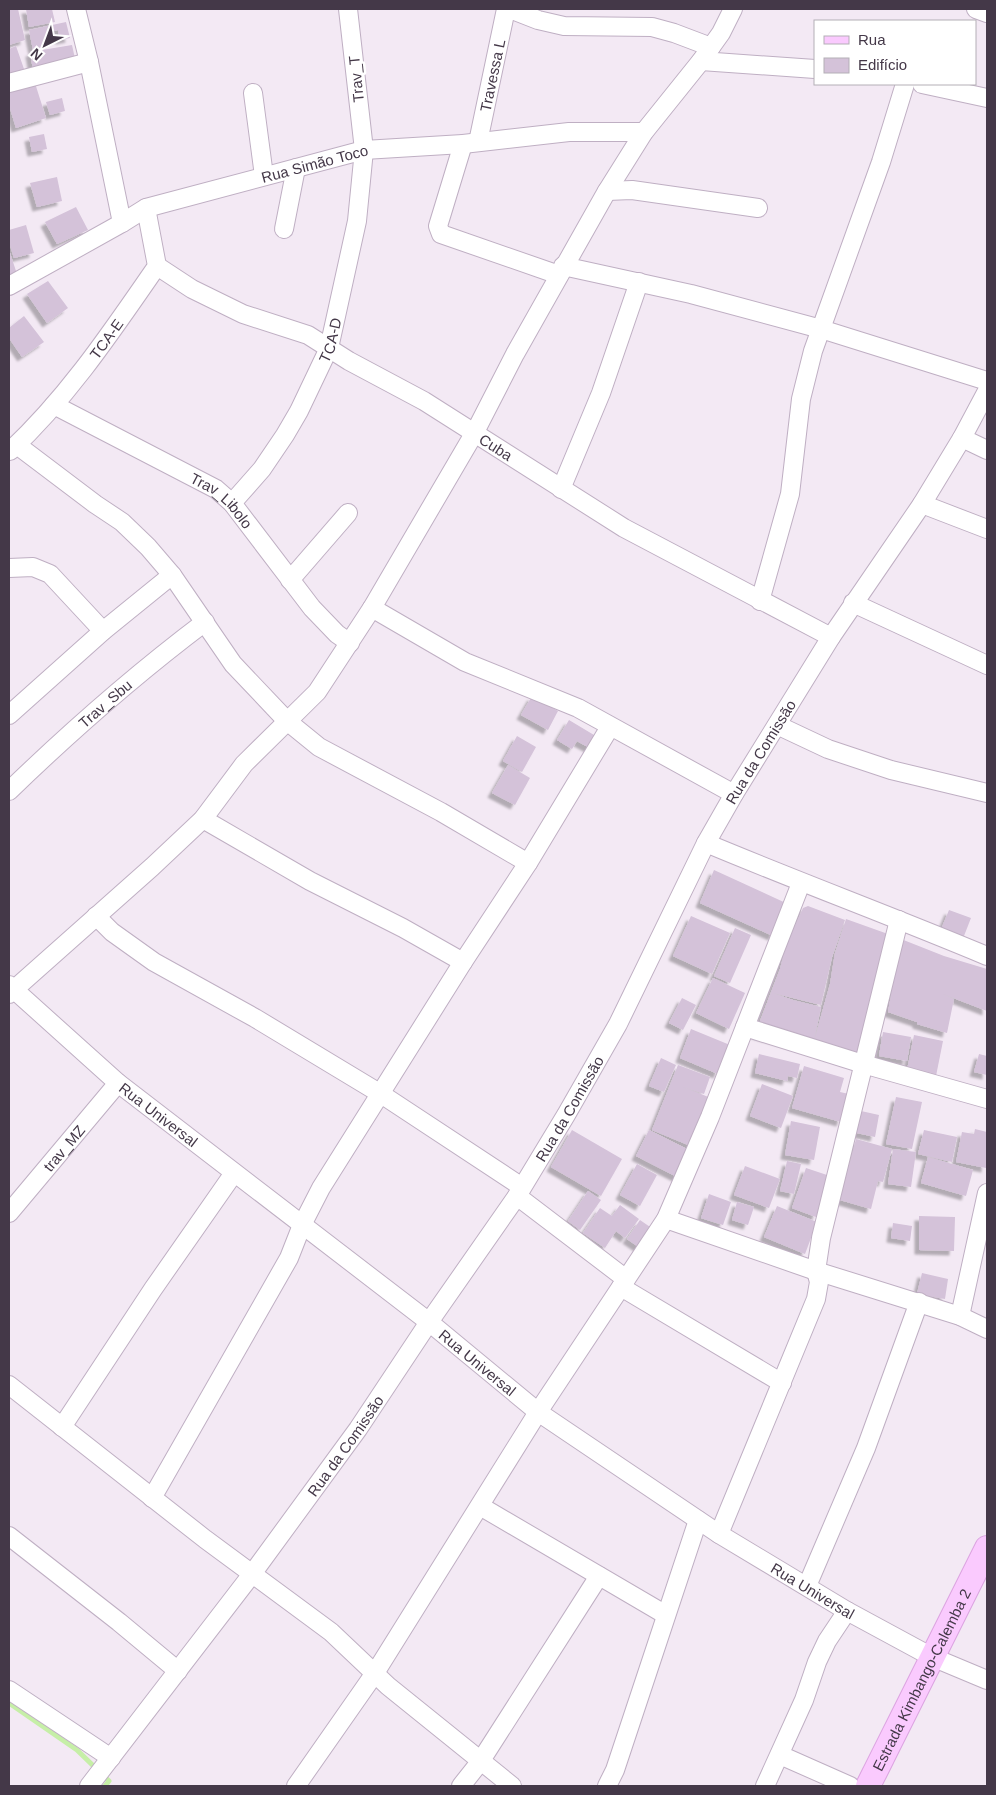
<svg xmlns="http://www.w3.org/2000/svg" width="996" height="1795" viewBox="0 0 996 1795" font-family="Helvetica,sans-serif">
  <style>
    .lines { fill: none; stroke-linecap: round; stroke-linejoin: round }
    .stream { stroke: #c6efa7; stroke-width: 5 }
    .building { fill: #d4c2d9; filter: url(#shadow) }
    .minor-casing { stroke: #bfafc3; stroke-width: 20 }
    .secondary-casing { stroke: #daa2df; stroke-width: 26 }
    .minor { stroke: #fff; stroke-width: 18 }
    .secondary { stroke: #facafe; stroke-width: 24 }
    .labels { text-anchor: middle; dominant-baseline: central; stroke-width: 5; stroke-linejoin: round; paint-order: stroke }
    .street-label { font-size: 15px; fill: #443848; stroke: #fff }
  </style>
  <defs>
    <filter id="shadow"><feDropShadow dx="-4.5" dy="4.5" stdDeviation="1" flood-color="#0004"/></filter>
  </defs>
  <rect width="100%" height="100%" fill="#f3e9f4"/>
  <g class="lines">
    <path class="stream" d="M9 1703 77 1750 109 1781 105 1786"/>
  </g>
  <g class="building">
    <path d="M12 9H18L25 40 9 45V10Z"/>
    <path d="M26 9H52L55 22 29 27Z"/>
    <path d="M66 22 70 38 60 40 58 30 46 32 49 46 33 50 29 30Z"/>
    <path d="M72 45 76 63 33 70 30 52Z"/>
    <path d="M16 46 24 69 9 74V49Z"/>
    <path d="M35 83 46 118 16 128 9 105V91Z"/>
    <path d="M62 98 65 111 50 115 46 102Z"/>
    <path d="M44 134 47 149 32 152 29 137Z"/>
    <path d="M57 177 62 201 37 207 30 183Z"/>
    <path d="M76 207 88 230 57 244 45 222Z"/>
    <path d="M26 225 34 253 14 258 9 242V230Z"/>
    <path d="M9 250 18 277 9 281Z"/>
    <path d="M48 281 68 308 47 323 27 294Z"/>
    <path d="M24 316 44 342 22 357 9 338V328Z"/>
    <path d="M532 696 558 711 548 730 521 715Z"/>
    <path d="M569 720 599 738 593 750 577 741 572 749 557 740Z"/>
    <path d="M517 736 536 747 522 772 503 761Z"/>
    <path d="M508 765 530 778 515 805 492 793Z"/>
    <path d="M714 870 788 904 773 936 700 903Z"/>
    <path d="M808 906 845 920 832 957 821 1005 773 993 793 1000 821 1007 814 1041 830 984 835 953 846 919 888 934 857 1062 755 1034 780 969 786 946 803 908Z"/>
    <path d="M949 910 971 918 962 941 940 932Z"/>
    <path d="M691 916 730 933 712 974 673 956Z"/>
    <path d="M735 928 751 935 730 983 714 976Z"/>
    <path d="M901 939 944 956 987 969V1011L943 994 954 999 947 1033 917 1024V1022L888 1012Z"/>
    <path d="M713 978 745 993 729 1029 696 1013Z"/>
    <path d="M682 998 696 1005 683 1030 669 1023Z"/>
    <path d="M691 1029 730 1045 718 1074 680 1058Z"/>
    <path d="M883 1032 911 1037 907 1061 879 1056Z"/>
    <path d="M914 1035 943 1041 935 1081 906 1075Z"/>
    <path d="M759 1054 800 1064 797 1078 788 1076 787 1081 755 1073Z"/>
    <path d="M979 1054 987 1056V1075L974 1072Z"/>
    <path d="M661 1058 676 1065 664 1092 649 1086Z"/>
    <path d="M678 1065 710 1077 704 1094 683 1087 711 1098 693 1147 652 1130Z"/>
    <path d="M804 1066 844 1078 840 1092 849 1094 841 1122 792 1108Z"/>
    <path d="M762 1084 793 1096 781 1128 750 1116Z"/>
    <path d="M896 1097 922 1102 912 1149 886 1144Z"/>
    <path d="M861 1111 879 1115 875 1137 857 1133Z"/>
    <path d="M791 1121 820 1127 814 1160 785 1155Z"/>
    <path d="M975 1129 987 1132 986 1168 956 1162 962 1132 974 1134Z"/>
    <path d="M572 1130 622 1159 601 1196 551 1167Z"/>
    <path d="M649 1130 691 1151 679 1178 636 1156Z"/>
    <path d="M924 1130 957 1137 952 1162 918 1154Z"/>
    <path d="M856 1139 892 1149 883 1182 878 1181 871 1209 840 1200Z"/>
    <path d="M893 1149 916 1152 911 1187 888 1184Z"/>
    <path d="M928 1157 973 1170 966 1196 921 1183Z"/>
    <path d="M787 1161 801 1164 794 1194 780 1191Z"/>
    <path d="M637 1164 657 1175 640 1206 620 1195Z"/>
    <path d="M745 1166 780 1179 769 1208 734 1195Z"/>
    <path d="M806 1168 830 1176 816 1217 792 1208Z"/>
    <path d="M588 1191 601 1200 580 1230 568 1221Z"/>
    <path d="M709 1194 731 1202 723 1225 701 1218Z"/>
    <path d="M737 1202 754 1207 748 1225 732 1220Z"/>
    <path d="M620 1205 639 1219 625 1238 616 1231 605 1248 583 1233 600 1208 612 1216Z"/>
    <path d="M777 1206 817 1222 805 1254 764 1237Z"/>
    <path d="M919 1216 955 1217 954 1251 919 1250Z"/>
    <path d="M640 1220 653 1229 640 1248 627 1239Z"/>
    <path d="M893 1223 912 1226 910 1241 891 1238Z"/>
    <path d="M922 1273 948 1279 945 1299 917 1294Z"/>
  </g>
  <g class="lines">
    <g class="minor-casing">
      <g id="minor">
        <path d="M76 9 89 62 122 223"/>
        <path d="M510 9 538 20 564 26 652 27 674 33 711 47"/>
        <path d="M976 9 987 13"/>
        <path d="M701 61 815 69"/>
        <path d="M9 83 89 62"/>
        <path d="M922 84 987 98"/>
        <path d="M253 93 264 176"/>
        <path id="s1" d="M478 142 506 9"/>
        <path d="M463 144 438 226 441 234 559 275"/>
        <path d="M607 191 632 190 758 208"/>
        <path d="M284 229 296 168"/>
        <path id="s2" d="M157 266 192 289 243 314 308 335 349 361 424 401 624 528 831 637"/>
        <path d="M563 266 691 294 821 329 987 381"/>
        <path id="s3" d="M9 286 122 223 146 208 364 150 463 144 569 132H644"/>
        <path id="s4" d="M54 405 216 489 232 503 312 608 337 634 350 643"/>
        <path d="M962 438 987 450"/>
        <path d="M17 445 95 504 122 522 148 547 172 575 233 664 287 721 319 747 441 812 528 863"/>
        <path id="s5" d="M10 451C68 397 112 331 157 266L146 208"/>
        <path d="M561 489 601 393 639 282"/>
        <path id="s6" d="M232 503 262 469 285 435 299 411 329 348 357 221 364 150 348 9"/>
        <path d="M922 504 987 529"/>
        <path d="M9 568 33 567 50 574 103 631"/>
        <path d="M290 580 348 513"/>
        <path d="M760 601 790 494 801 399 813 351 881 162 905 84"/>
        <path d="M853 603 987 665"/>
        <path d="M372 608 465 662 578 708 734 794"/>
        <path d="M9 715 103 631 172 575"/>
        <path d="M777 725 828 749 891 770 987 793"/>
        <path id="s7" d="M9 791C71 731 136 674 205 622"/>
        <path d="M203 819 310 881 403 928 463 962"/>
        <path d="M706 843C799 882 894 917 987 956"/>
        <path d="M96 916 112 932 154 962 255 1018 381 1094 522 1187"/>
        <path id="s8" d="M9 985 118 1083 429 1322 538 1412 719 1534 847 1611 932 1657 987 1680"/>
        <path d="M9 994 152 867 203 819 244 764 317 692 372 608 475 432 515 354 607 191 644 132 701 61 721 33 733 9"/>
        <path d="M745 1027 863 1064 987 1099"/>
        <path d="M517 1196 626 1279"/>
        <path id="s9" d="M9 1213 118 1083"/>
        <path d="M666 1219 816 1271 960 1316 987 1329"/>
        <path d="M621 1287 782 1383"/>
        <path d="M960 1316 987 1193"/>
        <path d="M9 1385 205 1539 331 1632 388 1686 512 1786"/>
        <path d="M62 1427 153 1289 234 1173"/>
        <path d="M152 1498 289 1258 302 1225 321 1188 463 962 528 863 610 727"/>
        <path d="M480 1506 666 1615"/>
        <path d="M719 1534 816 1299 819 1282 816 1271 821 1238 899 920"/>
        <path d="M9 1536 119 1622 178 1671"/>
        <path d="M807 1586 866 1448 919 1302"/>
        <path d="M9 1690 111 1758"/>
        <path d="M780 1755 850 1786"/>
        <path id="s10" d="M89 1786 252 1574 358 1429 429 1322 517 1196 566 1115 618 1024 706 843 734 794 831 637 922 504 962 438 987 391"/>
        <path d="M296 1786 375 1673 538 1412 666 1219 710 1117 801 883"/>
        <path d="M461 1786 480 1762 599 1576"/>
        <path d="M607 1786 615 1770 698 1520"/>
        <path d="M765 1786 804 1700 817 1662 827 1641 847 1611"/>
      </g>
    </g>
    <g class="secondary-casing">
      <g id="secondary">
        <path id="s11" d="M868 1786 987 1548"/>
      </g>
    </g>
    <use href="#minor" class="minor"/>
    <use href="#secondary" class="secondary"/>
  </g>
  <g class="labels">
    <g class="street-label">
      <text stroke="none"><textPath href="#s1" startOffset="68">Travessa L</textPath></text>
      <text transform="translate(356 79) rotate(-96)">Trav_T</text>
      <text stroke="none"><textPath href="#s3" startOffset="332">Rua Simão Toco</textPath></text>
      <text stroke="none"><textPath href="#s5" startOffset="148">TCA-E</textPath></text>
      <text stroke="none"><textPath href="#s6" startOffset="192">TCA-D</textPath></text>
      <text stroke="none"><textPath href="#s2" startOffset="386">Cuba</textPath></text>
      <text stroke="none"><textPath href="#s4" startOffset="194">Trav_Libolo</textPath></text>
      <text stroke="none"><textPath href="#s7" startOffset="130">Trav_Sbu</textPath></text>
      <text stroke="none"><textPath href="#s10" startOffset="1236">Rua da Comissão</textPath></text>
      <text stroke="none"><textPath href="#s10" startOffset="831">Rua da Comissão</textPath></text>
      <text stroke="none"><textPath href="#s8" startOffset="198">Rua Universal</textPath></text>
      <text stroke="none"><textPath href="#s9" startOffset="85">trav_MZ</textPath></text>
      <text stroke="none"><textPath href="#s8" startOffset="602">Rua Universal</textPath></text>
      <text stroke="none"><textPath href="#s10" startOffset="426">Rua da Comissão</textPath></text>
      <text stroke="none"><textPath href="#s8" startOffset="1008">Rua Universal</textPath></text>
      <text stroke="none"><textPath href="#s11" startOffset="119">Estrada Kimbango-Calemba 2</textPath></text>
    </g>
  </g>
  <rect width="996" height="1795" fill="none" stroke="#443848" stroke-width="20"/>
  <rect x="814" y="20" width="162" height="65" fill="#ffffff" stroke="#b4afb6"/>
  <rect x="824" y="36" width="25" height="8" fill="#facafe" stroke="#b4afb6"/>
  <text x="858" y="45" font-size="15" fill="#443848">Rua</text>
  <rect x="824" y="58" width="25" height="15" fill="#d4c2d9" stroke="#b4afb6"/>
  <text x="858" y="70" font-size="15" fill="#443848">Edifício</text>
  <g transform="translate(45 45) rotate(222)" stroke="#ffffff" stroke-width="4" paint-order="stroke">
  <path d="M0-4L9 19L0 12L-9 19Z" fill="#443848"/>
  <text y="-8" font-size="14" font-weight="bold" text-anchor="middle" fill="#443848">N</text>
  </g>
</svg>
